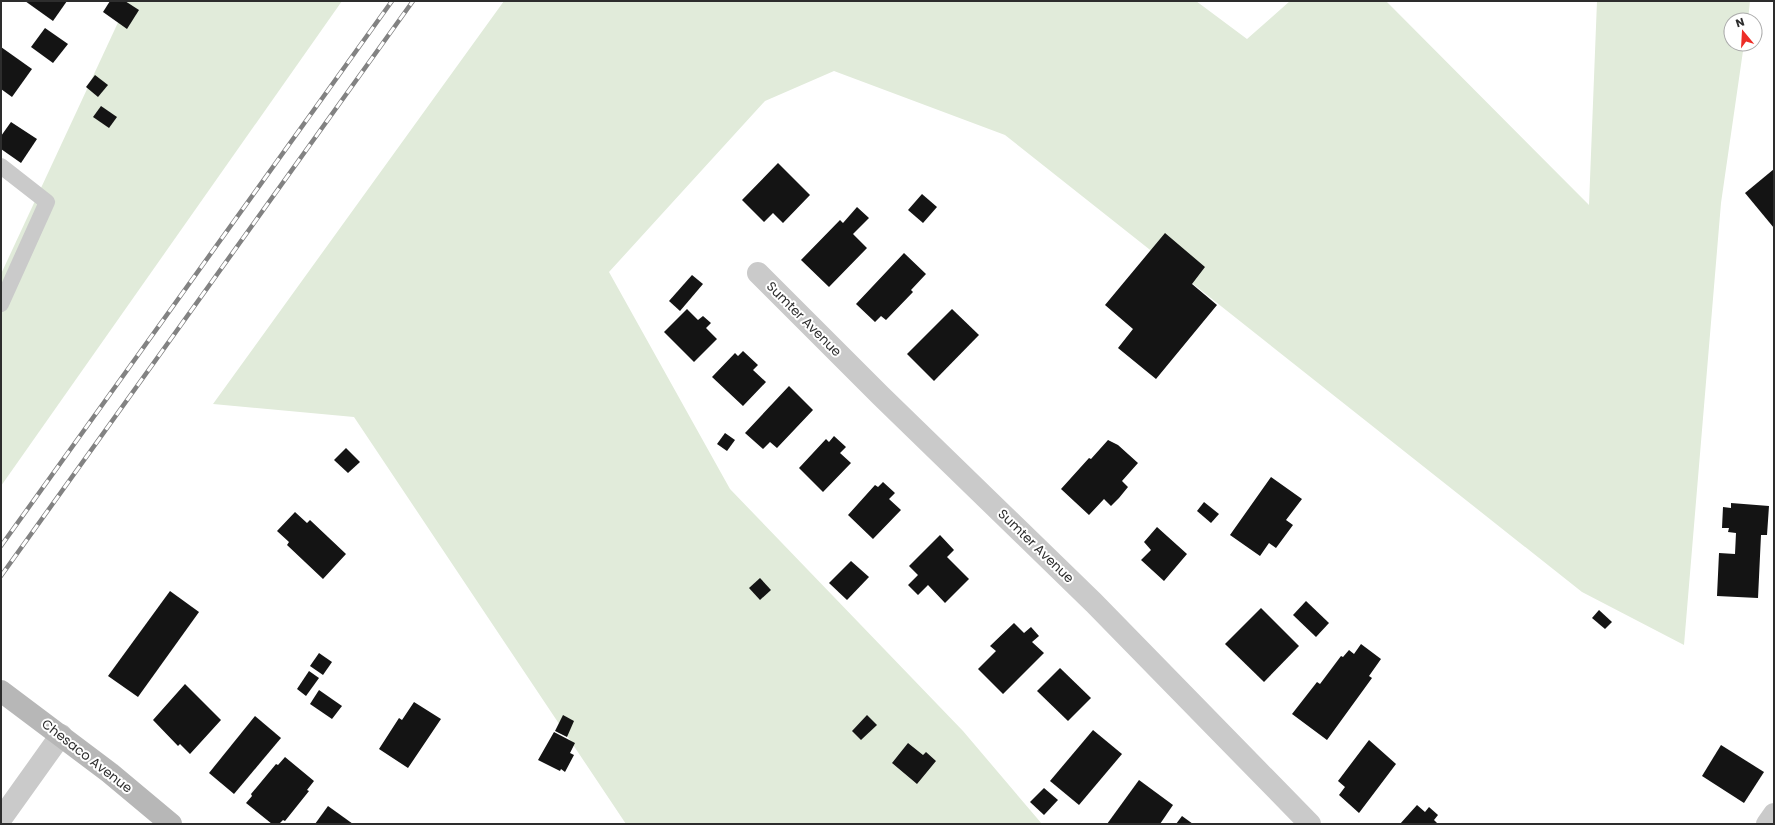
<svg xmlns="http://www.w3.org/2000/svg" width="1775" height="825" viewBox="0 0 1775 825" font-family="Poppins,sans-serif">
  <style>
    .green { fill: #e1ebda }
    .building { fill: #141414 }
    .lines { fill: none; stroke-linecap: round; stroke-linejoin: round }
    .lane { stroke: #cacaca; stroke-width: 16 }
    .street { stroke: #cacaca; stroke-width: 22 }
    .secondary { stroke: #b7b7b7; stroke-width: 22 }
    .rail-casing { stroke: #828282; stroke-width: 4.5 }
    .rail { stroke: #fff; stroke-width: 3; stroke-dasharray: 9; stroke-linecap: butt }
    .labels { text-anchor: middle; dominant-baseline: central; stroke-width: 4; stroke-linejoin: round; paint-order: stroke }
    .street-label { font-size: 13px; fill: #2d2d2d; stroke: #fff }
  </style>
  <rect width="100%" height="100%" fill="#fff"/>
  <g class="green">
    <path d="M128 1H342L1 486V274Z"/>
    <path d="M504 1H1196L1247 39 1290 1H1386L1589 205 1597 1H1750L1748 20H1731V44H1744L1721 203 1684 645 1582 592 1005 135 834 71 765 101 609 272 730 489 963 731 1042 824H626L354 417 213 404Z"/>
  </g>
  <g class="building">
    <path d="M25 1H67L53 21Z"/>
    <path d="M110 1H125L139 10 127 29 103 12Z"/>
    <path d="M45 28 68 44 53 63 31 47Z"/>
    <path d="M1 47 32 69 12 97 1 89Z"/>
    <path d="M95 75 108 85 98 97 86 87Z"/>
    <path d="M101 106 117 117 109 128 93 117Z"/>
    <path d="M11 122 37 139 21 163 1 149V136Z"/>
    <path d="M778 163 810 195 783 223 773 213 764 222 742 200Z"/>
    <path d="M1774 169V228L1745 193Z"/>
    <path d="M922 194 937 207 923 223 908 210Z"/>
    <path d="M857 207 869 218 853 234 867 248 829 287 801 260 840 220 843 223Z"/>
    <path d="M1165 233 1205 267 1192 284 1217 305 1156 379 1118 348 1133 329 1105 305Z"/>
    <path d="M904 253 926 274 911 290 913 292 886 320 881 316 875 322 856 304Z"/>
    <path d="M692 275 703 284 680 311 669 301Z"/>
    <path d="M687 309 698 320 703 316 711 323 706 328 717 339 694 362 664 332Z"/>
    <path d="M952 309 979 335 934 381 907 354Z"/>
    <path d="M743 351 758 365 753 370 766 382 743 406 712 377 735 353 738 356Z"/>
    <path d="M789 386 813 410 777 448 770 442 763 449 745 433Z"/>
    <path d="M725 433 735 440 727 451 717 444Z"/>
    <path d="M834 436 846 447 840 453 851 463 823 492 799 468 826 439 829 442Z"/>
    <path d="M1108 440 1118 445 1138 463 1122 481 1128 487 1119 498 1111 506 1104 499 1089 515 1061 489 1089 458 1091 459Z"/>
    <path d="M346 448 360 462 348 473 334 460Z"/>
    <path d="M1271 477 1302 499 1286 520 1293 525 1276 548 1269 543 1260 556 1230 535Z"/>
    <path d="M883 482 895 493 889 499 901 510 873 539 848 515 875 485 878 487Z"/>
    <path d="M1204 502 1219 514 1211 523 1197 511Z"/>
    <path d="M1731 503 1769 506 1767 535H1761L1758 598 1717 596 1719 553 1735 554 1736 533 1728 532 1729 528H1722L1723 507 1731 508Z"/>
    <path d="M295 512 307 523 310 520 346 554 323 579 287 545 289 542 277 531Z"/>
    <path d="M1157 527 1187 554 1164 581 1141 560 1151 550 1144 542Z"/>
    <path d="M940 535 954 550 947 557 969 579 945 603 928 585 918 595 908 585 918 575 909 566Z"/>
    <path d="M851 561 869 577 847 600 829 583Z"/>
    <path d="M760 578 771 590 760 600 749 588Z"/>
    <path d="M170 591 199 612 138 697 108 676Z"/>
    <path d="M1306 601 1329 623 1316 637 1293 615Z"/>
    <path d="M1261 608 1299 646 1264 682 1225 644Z"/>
    <path d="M1599 610 1612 622 1605 629 1592 618Z"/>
    <path d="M1014 623 1024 633 1031 627 1039 636 1032 642 1044 653 1003 694 978 669 996 651 990 646Z"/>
    <path d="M1361 644 1381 659 1369 676 1372 678 1327 740 1292 714 1317 682 1320 684 1341 656 1343 657 1349 650 1354 654Z"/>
    <path d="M319 653 332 662 323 675 310 666Z"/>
    <path d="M1060 668 1091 698 1068 721 1037 691Z"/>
    <path d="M309 671 319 678 306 696 297 689Z"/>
    <path d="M185 684 221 720 190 754 180 744 178 746 153 720Z"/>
    <path d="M319 690 342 706 332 719 310 704Z"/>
    <path d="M414 702 441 719 408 768 379 749 399 718 402 720Z"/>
    <path d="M563 715 574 721 567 737 555 731Z"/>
    <path d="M867 715 877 725 861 740 852 731Z"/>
    <path d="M255 716 281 738 234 794 209 773Z"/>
    <path d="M1093 730 1122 754 1079 805 1050 781Z"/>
    <path d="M554 732 575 743 570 753 574 755 565 772 561 769 560 771 538 760Z"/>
    <path d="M1369 740 1396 764 1359 813 1339 795 1345 787 1338 781Z"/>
    <path d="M908 743 923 755 926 752 936 761 917 784 892 763Z"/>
    <path d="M1721 745 1764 772 1744 803 1702 776Z"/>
    <path d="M285 757 314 781 307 790 309 791 285 821 283 820 279 824H272L246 803 252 796 251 794 276 764 278 765Z"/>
    <path d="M1139 780 1173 805 1160 824H1107Z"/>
    <path d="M1044 788 1058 800 1044 815 1030 802Z"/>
    <path d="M1417 805 1425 812 1429 807 1438 815 1434 820 1438 824H1400Z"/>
    <path d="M328 806 353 824H315Z"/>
    <path d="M1182 816 1193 824H1176Z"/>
  </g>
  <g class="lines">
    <path class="lane" d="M1 166 47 202 1 304"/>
    <g class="street">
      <path d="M758 273 881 396 1094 603 1310 824"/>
      <path d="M1 819 61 735"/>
      <path d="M1767 824 1774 814"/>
    </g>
    <path class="secondary" d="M1 691 110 773 171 824"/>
    <g class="rail-casing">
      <g id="rail">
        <path d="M1 546 392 1"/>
        <path d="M1 576 413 1"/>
      </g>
    </g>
    <use href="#rail" class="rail"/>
  </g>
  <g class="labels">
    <g class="street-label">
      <text transform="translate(804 319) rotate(45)">Sumter Avenue</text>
      <text transform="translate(1036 546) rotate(44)">Sumter Avenue</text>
      <text transform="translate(87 756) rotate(38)">Chesaco Avenue</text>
    </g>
  </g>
  <rect width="1775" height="825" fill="none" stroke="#2d2d2d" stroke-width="4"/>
  <g transform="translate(1743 32) rotate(342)"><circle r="19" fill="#ffffff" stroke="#ababab"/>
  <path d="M0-3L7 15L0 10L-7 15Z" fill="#ed2d27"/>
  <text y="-6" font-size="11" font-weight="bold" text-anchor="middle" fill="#2d2d2d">N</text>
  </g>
</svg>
